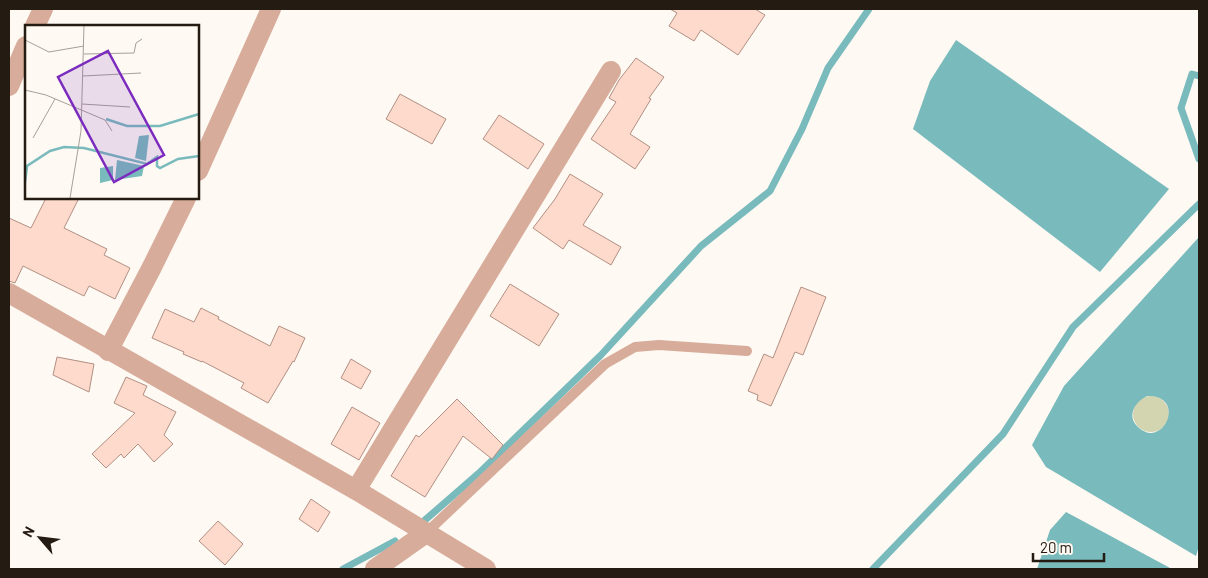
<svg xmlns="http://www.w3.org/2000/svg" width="1208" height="578" viewBox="0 0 1208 578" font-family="Barlow,sans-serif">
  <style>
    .green { fill: #d3d5b1 }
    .water { fill: #79babc; fill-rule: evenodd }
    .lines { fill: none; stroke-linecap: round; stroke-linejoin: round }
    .stream { stroke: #79babc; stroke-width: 7 }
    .building { fill: #fddacc; stroke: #b19083 }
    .service { stroke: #d7ac9a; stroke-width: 10 }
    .minor { stroke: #d7ac9a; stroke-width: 20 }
    .inset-river { fill: none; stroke: #79babc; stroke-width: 2.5 }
    .inset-road { fill: none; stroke: #a7a099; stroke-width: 1 }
    .view { fill: #7b2cbf; fill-opacity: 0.15; stroke: #7b2cbf; stroke-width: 2.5 }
    .inset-edge { fill: none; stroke: #241b12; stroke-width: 2.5 }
  </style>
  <rect width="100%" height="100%" fill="#fef9f3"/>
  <circle class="green" cx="1151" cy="414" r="18"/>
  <g class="water">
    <path d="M956 40 1169 189 1100 272 913 129 930 81Z"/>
    <path d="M1199 237V546L1196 556 1046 467 1032 445 1064 386ZM1147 396C1188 395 1163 451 1138 427 1126 416 1135 402 1147 396Z"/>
    <path d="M1066 512 1172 569H1037L1050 530Z"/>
  </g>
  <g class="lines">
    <g class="stream">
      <path d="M1199 76 1192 74 1181 108 1199 159"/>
      <path d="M425 520 478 474 601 355 701 246 770 191 802 129 828 68 869 9"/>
      <path d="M343 569 395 541"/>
      <path d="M873 569 1003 434 1073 327 1199 204"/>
    </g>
  </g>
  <g class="building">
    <path d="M670 9H755L765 15 738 55 701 30 694 41 669 26 677 13Z"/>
    <path d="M636 58 664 77 649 98 651 99 630 134 650 147 635 169 591 139 616 102 609 98 619 80Z"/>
    <path d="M400 94 446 119 432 144 386 119Z"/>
    <path d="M499 115 544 144 528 169 483 139Z"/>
    <path d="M570 174 603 194 583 225 621 247 611 265 569 240 563 249 533 228 555 199Z"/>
    <path d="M46 198H79L64 228 107 249 104 255 130 268 115 299 89 286 84 296 23 266 15 283 9 281V218L31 228Z"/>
    <path d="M510 284 559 314 539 346 490 316Z"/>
    <path d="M801 287 826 297 803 355 795 352 771 406 757 400 758 395 748 391 764 354 773 358Z"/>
    <path d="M201 308 219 317 218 319 270 346 279 326 305 338 294 362 293 361 268 403 241 388 244 383 202 361V362L183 354 184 352 152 338 165 309 194 322Z"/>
    <path d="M57 357 94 364 89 392 53 375Z"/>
    <path d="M351 359 371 371 361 389 341 378Z"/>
    <path d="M126 377 147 386 143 395 176 412 164 435 173 444 154 462 138 444 124 458 121 454 106 468 92 454 135 413 114 403Z"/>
    <path d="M457 399 503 445 492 459 463 436 425 497 391 476 416 435 419 437Z"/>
    <path d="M352 407 380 423 359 460 331 444Z"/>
    <path d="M311 499 330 512 318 532 299 519Z"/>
    <path d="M218 521 243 544 225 565 199 541Z"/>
  </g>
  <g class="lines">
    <path class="service" d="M426 533 605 364 635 347 659 345 747 351"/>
    <g class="minor">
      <path d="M35 26 43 9"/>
      <path d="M9 86 26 46"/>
      <path d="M198 171 271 9"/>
      <path d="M9 293 356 490 486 569"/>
      <path d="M108 351 152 267 186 198"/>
      <path d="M356 490 611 71"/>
      <path d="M375 569 426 533"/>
    </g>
  </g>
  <g transform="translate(25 25)">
    <rect width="174" height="174" fill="#fef9f3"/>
    <path d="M124 110 121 136 110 133 114 111ZM92 135 119 141 117 151 90 155ZM88 141V155L75 158V143Z" fill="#79babc"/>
    <path class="inset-river" d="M81 94 102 101H135L174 89M0 157 2 141 25 126 39 122 59 123 122 139 132 132V141L135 143 153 134 174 131"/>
    <path class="inset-road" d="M0 15 24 27 59 21M59 29 109 28 111 18 117 14M58 51 116 48M0 65 21 70 80 95 87 106M57 79 105 82M8 113 30 74M45 173 56 106 59 0"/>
    <path class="view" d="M83 26 139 130 89 157 33 52Z"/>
    <rect width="174" height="174" class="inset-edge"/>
  </g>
  <rect width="1208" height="578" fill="none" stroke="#241b12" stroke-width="20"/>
  <g transform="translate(40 538) rotate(298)" stroke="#fef9f3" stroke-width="4" paint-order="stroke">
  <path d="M0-4L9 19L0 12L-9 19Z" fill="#241b12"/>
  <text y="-8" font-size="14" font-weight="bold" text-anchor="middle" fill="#241b12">N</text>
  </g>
  <path d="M1033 553v8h71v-8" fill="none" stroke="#241b12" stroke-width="2.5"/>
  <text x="1040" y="553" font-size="15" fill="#241b12" stroke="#fef9f3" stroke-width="4" paint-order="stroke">20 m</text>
</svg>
